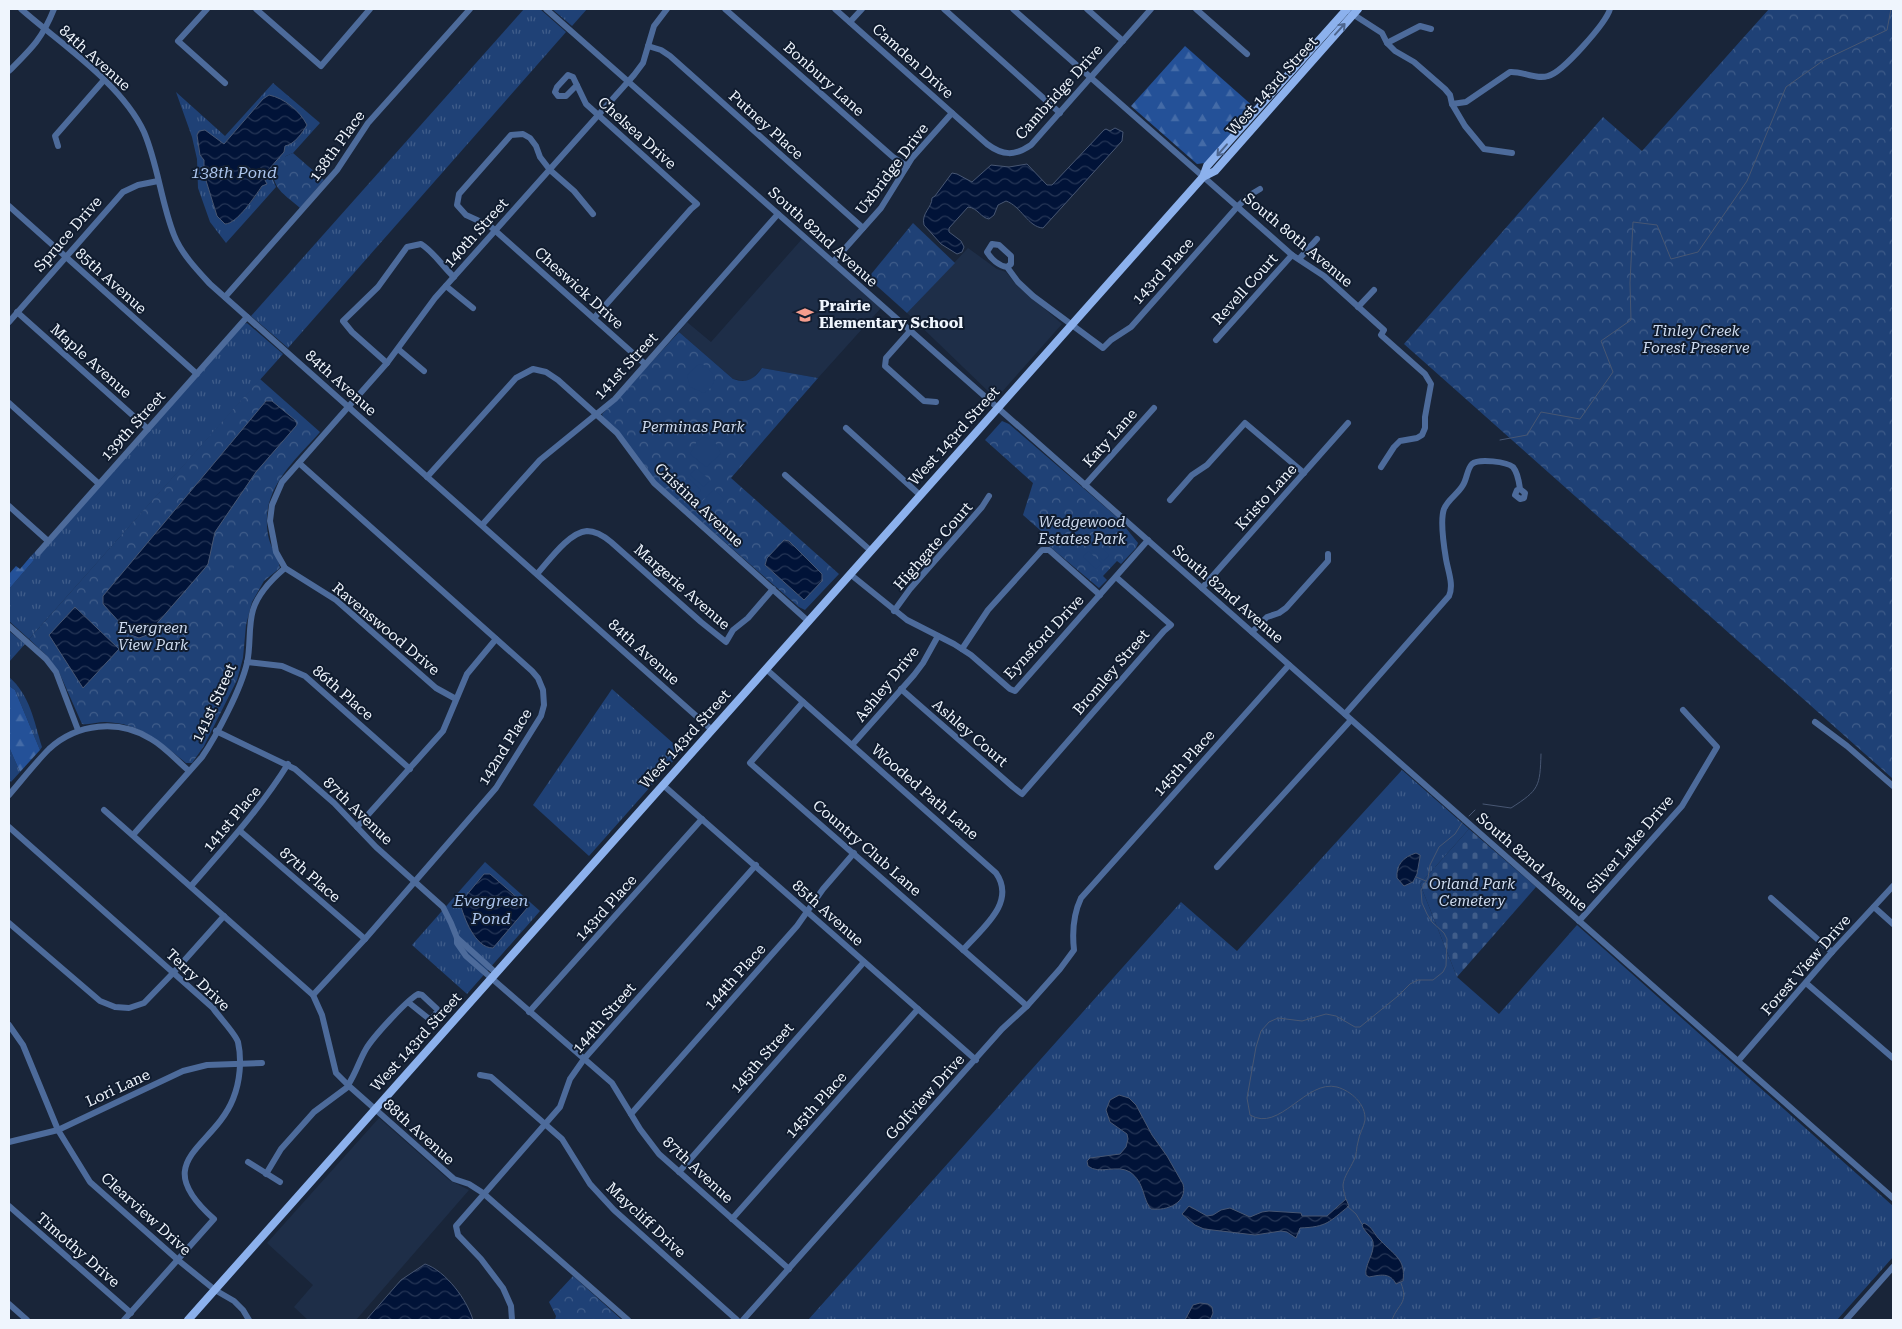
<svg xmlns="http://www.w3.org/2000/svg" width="1902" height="1329" viewBox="0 0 1902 1329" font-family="'Roboto Serif',serif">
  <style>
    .built { fill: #1e2e48 }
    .grass { fill: url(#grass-tufts); fill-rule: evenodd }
    .forest { fill: url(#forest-firs) }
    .cemetery { fill: url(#cemetery-stones) }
    .park { fill: url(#park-crowns) }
    .garden { fill: #1f4176 }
    .water { fill: url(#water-waves); stroke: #485773 }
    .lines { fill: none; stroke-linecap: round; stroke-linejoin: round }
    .stream { stroke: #485773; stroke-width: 1 }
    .minor { stroke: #4d6b9b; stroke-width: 6 }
    .major { stroke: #8cb1ed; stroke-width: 8 }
    .oneway { stroke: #4e668e }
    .labels { text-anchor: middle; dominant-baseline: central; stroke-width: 4; stroke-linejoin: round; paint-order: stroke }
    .street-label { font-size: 15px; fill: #eff5fd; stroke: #101c2f }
    .poi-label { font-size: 15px; font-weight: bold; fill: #eff5fd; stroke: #101c2f; text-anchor: start }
    .park-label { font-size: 15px; font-style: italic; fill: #cddaee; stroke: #101c2f }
    .water-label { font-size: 16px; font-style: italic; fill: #abc4ec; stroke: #101c2f }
  </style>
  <defs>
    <pattern id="grass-tufts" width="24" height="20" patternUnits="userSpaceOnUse" patternTransform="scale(1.25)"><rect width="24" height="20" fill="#1f4176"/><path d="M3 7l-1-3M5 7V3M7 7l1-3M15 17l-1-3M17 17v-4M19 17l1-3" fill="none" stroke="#405d8a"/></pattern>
    <pattern id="forest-firs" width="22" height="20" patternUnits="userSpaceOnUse" patternTransform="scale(1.25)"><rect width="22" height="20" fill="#245198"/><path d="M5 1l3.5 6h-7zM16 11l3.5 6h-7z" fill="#446ba7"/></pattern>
    <pattern id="cemetery-stones" width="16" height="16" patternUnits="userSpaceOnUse" patternTransform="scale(1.25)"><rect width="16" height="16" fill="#1f4176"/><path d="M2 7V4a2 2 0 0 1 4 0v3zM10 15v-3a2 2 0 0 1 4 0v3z" fill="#405d8a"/></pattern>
    <pattern id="park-crowns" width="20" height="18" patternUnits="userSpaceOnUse" patternTransform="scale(1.25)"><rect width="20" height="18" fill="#1f4176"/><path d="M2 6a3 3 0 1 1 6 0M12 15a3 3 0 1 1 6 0" fill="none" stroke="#405d8a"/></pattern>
    <pattern id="water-waves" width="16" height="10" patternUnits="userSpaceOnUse" patternTransform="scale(1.25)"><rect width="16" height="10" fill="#011338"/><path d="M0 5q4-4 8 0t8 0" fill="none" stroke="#263656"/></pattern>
  </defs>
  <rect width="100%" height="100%" fill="#192539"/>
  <g class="built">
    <path d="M802 239 881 308 818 378 762 368 752 379 745 381 733 379 679 332 687 322 711 342Z"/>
    <path d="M968 248 997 269 1006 272 1015 283 1062 324 1001 393 993 396 907 313Z"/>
    <path d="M379 1118 449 1180 469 1190 356 1320H308L294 1307 313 1285 267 1243Z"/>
  </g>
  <g class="grass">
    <path d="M524 9H540L566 32 288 348 251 316Z"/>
    <path d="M552 9H587L572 26Z"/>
    <path d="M273 83 320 123 293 153 286 156 273 180 276 187 226 243 210 222 198 188 197 159 192 137 176 92 225 136ZM259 104 284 152C280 157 264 171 263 177 262 179 264 182 263 184 259 194 235 224 225 224L217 216 204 174V160L200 154 197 135 224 144Z"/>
    <path d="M247 323 283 354 29 639 9 621V589L34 560 31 556 35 552 39 554 244 324Z"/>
    <path d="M9 631 25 644 9 662Z"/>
    <path d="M9 677C30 695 34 721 42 747L40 750 15 690 9 686Z"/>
    <path d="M612 689 682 751 589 856 533 805Z"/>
    <path d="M9 747 20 772 11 782 9 780Z"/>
    <path d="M1402 770 1469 829 1420 884 1457 977 1499 1014 1577 925 1893 1206V1257L1837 1320H808L1181 902 1237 951Z"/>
    <path d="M485 862 540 911 467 994 412 945Z"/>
  </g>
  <g class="forest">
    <path d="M1185 46 1254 107 1205 163 1197 164 1131 106Z"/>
    <path d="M31 556 34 560 9 589V574L16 566 20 569Z"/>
    <path d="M9 686 15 690 40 750 20 772 9 747Z"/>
  </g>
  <path class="cemetery" d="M1469 829 1536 887 1457 977 1420 884Z"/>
  <g class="park">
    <path d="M1769 9H1893L1892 778 1404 344 1603 117 1642 151Z"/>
    <path d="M293 153 324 180 300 208C287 196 273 190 273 171L286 156Z"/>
    <path d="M913 223 955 263 907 313 868 278Z"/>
    <path d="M679 332 733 379C747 384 754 379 762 368L818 378 731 478 839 574 805 610 799 607 655 481 603 417 602 414 620 396Z"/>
    <path d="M260 379 320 432C293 463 260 489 268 535 270 547 278 556 280 568L264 581 252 602 246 625 243 658 237 680 204 746 192 763H186C160 742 141 723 105 722 98 722 90 725 82 724L59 672 47 656 29 639Z"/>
    <path d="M1002 421 1009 424 1118 518 1138 543 1136 548 1121 564 1117 561 1103 576 1107 580 1099 588 1049 546V538L1023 515 1033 483 985 440Z"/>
    <path d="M573 1276 622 1320H555L556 1316 549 1302Z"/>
  </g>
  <g class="garden">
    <path d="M703 364 715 376C714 384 711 389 704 393L690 387 687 375 698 365Z"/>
    <path d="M704 437 714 440 721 454 706 467 690 454 697 441Z"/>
    <path d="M696 468 710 480 704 487 690 475Z"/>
    <path d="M688 478 701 490 696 496 682 484Z"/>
    <path d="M714 489 724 499 708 517 698 506Z"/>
    <path d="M1076 526 1084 532 1076 541 1069 535Z"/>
    <path d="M1096 542 1109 555 1104 561 1090 549Z"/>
    <path d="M1088 551 1102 563 1096 569 1083 557Z"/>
    <rect x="234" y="564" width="11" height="12"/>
  </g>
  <g class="water">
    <path d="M269 95C284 98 300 111 307 125 302 133 295 144 285 146L284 152 263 176 267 184 262 186C255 196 237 224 225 224L217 216 204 174V160L200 155 197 135 199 131 205 130 224 144 263 99Z"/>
    <path d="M1115 128 1123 132 1122 141 1043 228C1028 227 1021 206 1006 201L998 205 994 215 989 219C981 218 978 208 968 207L949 228V232L961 241 964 247 962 252 957 254 941 244 924 225C921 213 932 208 932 198L935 196 952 173 957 174 972 182 991 165 1009 167 1027 164 1047 185H1052L1104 130 1106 129 1110 131Z"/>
    <path d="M266 401H272L295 420 297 424 296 426 256 472 215 532 208 564 205 568 147 635 139 638 131 635 103 604V596Z"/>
    <path d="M784 540 789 541 822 574V581L804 600 765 565 767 558Z"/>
    <path d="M75 607 119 649 83 688 49 635Z"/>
    <path d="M1416 853 1420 855V857L1417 874 1413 882 1404 886 1397 878C1396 865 1403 857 1416 853Z"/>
    <path d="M484 874H490L528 907 493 948C475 948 464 918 460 903Z"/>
    <path d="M1119 1095 1129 1098 1136 1105 1152 1135 1167 1156 1183 1184C1188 1203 1167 1211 1151 1209 1142 1198 1145 1183 1130 1172 1117 1164 1099 1175 1088 1166L1087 1161 1090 1158 1120 1154 1126 1147 1128 1139 1127 1134 1110 1122 1106 1110 1110 1100Z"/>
    <path d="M1346 1199 1349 1206C1329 1222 1327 1227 1300 1228L1296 1238 1287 1232 1281 1231 1255 1235 1204 1229 1195 1225 1182 1214 1189 1206 1207 1216 1213 1215 1221 1210 1230 1208 1250 1217 1262 1212 1269 1211 1301 1213 1302 1216H1327Z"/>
    <path d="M1364 1223C1373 1227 1374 1235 1381 1241 1394 1255 1406 1259 1403 1281L1396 1284C1390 1272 1380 1275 1369 1277L1366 1275C1364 1265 1375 1254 1373 1242 1372 1236 1364 1232 1362 1225Z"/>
    <path d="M425 1264C446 1271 467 1300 473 1320H366L401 1280Z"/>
    <path d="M1200 1303 1208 1304 1212 1307 1213 1313 1210 1320H1185L1193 1305Z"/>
  </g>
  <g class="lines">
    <g class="stream">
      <path d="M1500 440 1527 435 1541 412 1580 419 1613 372 1601 341 1631 320 1630 283 1633 222 1657 225 1671 259 1698 252 1747 181 1786 87 1824 60 1887 30 1891 9"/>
      <path d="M1483 804 1511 808C1539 790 1540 787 1541 754"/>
      <path d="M1469 816 1475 810"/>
      <path d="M1416 877 1426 881"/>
      <path d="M1346 1200C1345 1195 1343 1190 1343 1185 1344 1176 1350 1169 1354 1160 1357 1155 1356 1148 1358 1142 1359 1134 1364 1127 1365 1120 1366 1104 1351 1091 1337 1087 1306 1079 1280 1133 1250 1115L1247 1098 1256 1047 1261 1031 1269 1022 1278 1018 1302 1021 1326 1014 1336 1016 1355 1027H1360L1398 996 1410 984 1418 980H1433L1443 972 1446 966 1447 939 1444 933 1432 922 1427 914 1422 903 1421 890 1428 878 1430 865 1439 847 1455 834 1462 823"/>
      <path d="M1347 1206 1356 1214 1362 1224"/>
      <path d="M1392 1320C1398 1303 1409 1304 1401 1283"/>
      <path d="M1586 1320 1600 1318"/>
    </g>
    <g class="minor">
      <path d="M21 9C61 44 122 84 144 132 158 165 161 202 174 235 181 253 197 270 210 284L712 730"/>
      <path d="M207 9 178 41 225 83"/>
      <path d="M256 9 321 66 370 9"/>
      <path d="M546 9 1893 1198"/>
      <path d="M725 9 893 157 907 166"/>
      <path d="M835 9 987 144C1003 156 1015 156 1031 145L1151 9"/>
      <path d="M944 9 1060 113"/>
      <path d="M1013 9 1292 255 1324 276 1384 330 1381 335 1425 374 1431 384 1425 417V428L1422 435 1417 438 1400 441 1394 447 1381 467"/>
      <path d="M1087 9 1123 41"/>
      <path d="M1196 9 1247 54"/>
      <path d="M1351 13 1382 33 1387 43 1395 51 1414 62 1445 89 1450 95 1452 104 1465 126 1484 149 1512 153"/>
      <path d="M850 22 862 9"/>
      <path d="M1387 43 1420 26 1431 29"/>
      <path d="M648 46 661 50 670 56 863 228"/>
      <path d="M9 71C32 48 42 39 54 9"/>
      <path d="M577 85 566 96H558L555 92 557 87 568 75 573 77 586 104 697 204 691 209 594 318"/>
      <path d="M1452 104 1466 102 1510 72C1522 71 1536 80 1548 76 1562 73 1606 23 1610 9"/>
      <path d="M58 146 55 136 104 80"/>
      <path d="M9 206 197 374"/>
      <path d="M593 214 574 191 550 170 540 157 536 146 530 138 523 134 511 135 459 194 457 205 466 215 490 226 645 364"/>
      <path d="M1299 259 1317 239"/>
      <path d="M833 262 881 208 912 158 952 113"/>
      <path d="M1007 267 1011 264V256L999 245 992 244 987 252C991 259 999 266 1007 267L1018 282 1033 296 1103 348 1111 340 1131 327 1238 206 1250 195 1260 189"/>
      <path d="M446 286 473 308"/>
      <path d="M225 297 337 170 368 123 470 9"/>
      <path d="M1358 307 1374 290"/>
      <path d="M17 312 148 429"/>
      <path d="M9 322 123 192 138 185 158 181"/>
      <path d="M910 331 886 358 885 366 924 401 936 402"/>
      <path d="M1216 340 1292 255"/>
      <path d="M398 349 424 371"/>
      <path d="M387 363 352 332 343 321 378 287 407 247 421 244C435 253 442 266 454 277"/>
      <path d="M9 403 98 483"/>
      <path d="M846 428 920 495"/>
      <path d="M299 463 532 671 538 678 543 690 544 705 541 716 496 788 365 939 313 995"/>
      <path d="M785 475 871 551"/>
      <path d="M427 477 516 378 533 369 546 372 558 380 617 433 654 483 808 621"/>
      <path d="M1085 485 1154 408"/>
      <path d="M1170 500 1192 475 1207 465 1245 423 1304 473"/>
      <path d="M9 506 48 541"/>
      <path d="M482 525 540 460 615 399 778 214"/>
      <path d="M38 553 247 317"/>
      <path d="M537 574C548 562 569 532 587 531 596 531 605 537 611 542L701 622 726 642 733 630 748 618 773 589"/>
      <path d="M850 574 907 620 954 644 971 655 1010 689 1015 691 1148 540"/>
      <path d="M1202 588 1348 423"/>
      <path d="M894 611 910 589 982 507 989 496"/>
      <path d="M9 626 46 659 56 672 78 730"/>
      <path d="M1252 632 1267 617 1279 613 1286 608 1328 561V554"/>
      <path d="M962 649 988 610 1042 550H1049L1100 595"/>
      <path d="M247 662 282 666 305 676 410 769"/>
      <path d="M766 669 996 873C1017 903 981 929 963 950"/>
      <path d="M901 689 1013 787 1022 794 1164 631 1171 625 1116 577"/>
      <path d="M456 699 436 688 336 600 285 568 276 552 270 521 272 505 282 482 387 363 435 298 634 75 643 63 654 26 667 9"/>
      <path d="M803 702 750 763 1027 1006"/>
      <path d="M1345 714 1449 596C1454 585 1448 571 1446 559 1444 547 1440 520 1444 509 1448 499 1458 494 1463 485 1467 479 1467 469 1472 464 1479 458 1507 462 1513 467 1518 473 1519 482 1520 489L1517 490 1515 495 1520 499 1524 498 1525 493 1520 489"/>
      <path d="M1815 722 1847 746 1893 786"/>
      <path d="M216 731 295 769 334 803 376 847 443 907 451 923 457 938V943L466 956 612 1083 640 1129 659 1154 789 1269"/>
      <path d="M852 745 914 675 923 663 938 636"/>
      <path d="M663 785 976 1060"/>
      <path d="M9 795C22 780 35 763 49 749 77 723 119 719 151 739 165 747 177 761 189 771"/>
      <path d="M104 810 313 995 322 1015 336 1073 349 1086 454 1179 469 1184 483 1193 628 1320"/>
      <path d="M9 827 213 1008C219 1017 235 1033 238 1042 242 1060 240 1082 233 1099 213 1149 147 1160 214 1219L124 1320"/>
      <path d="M357 827 443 731 467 674 496 639"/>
      <path d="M240 831 365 939"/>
      <path d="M133 835 202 757C217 735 241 689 247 663 251 646 248 627 253 610 258 593 272 579 285 568"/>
      <path d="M1217 867 1351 720"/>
      <path d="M191 886C225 847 260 809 288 764"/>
      <path d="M1771 898 1832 952"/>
      <path d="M1874 907 1893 924"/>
      <path d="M1579 921 1682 806 1717 747 1683 710"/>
      <path d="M9 923 100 1001 115 1007 129 1008 144 1003 174 972 224 916"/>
      <path d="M457 938 496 973"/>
      <path d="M1806 983 1893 1058"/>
      <path d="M529 1012 702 819"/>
      <path d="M9 1025 23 1045 58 1130 90 1182 178 1260 215 1290 234 1301 243 1310 249 1320"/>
      <path d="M1738 1061 1832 952 1893 886"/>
      <path d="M480 1075 491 1077 562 1139 590 1184 614 1210 737 1320"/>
      <path d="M348 1085C356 1073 359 1061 366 1049 373 1037 406 1001 418 994L422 995 437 1009 436 1014 432 1018H428L408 1002"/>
      <path d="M631 1114 797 926 823 889 854 853"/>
      <path d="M9 1142 58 1130 183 1071 207 1065 262 1063"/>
      <path d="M248 1162 280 1182"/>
      <path d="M679 1172 864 962"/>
      <path d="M266 1174 281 1149 314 1112 349 1086"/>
      <path d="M9 1206 131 1313"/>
      <path d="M732 1219 918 1009"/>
      <path d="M9 1304 27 1320"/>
      <path d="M512 1320 511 1306 503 1288 481 1259 458 1235 456 1226 560 1107 570 1079 584 1059 756 865"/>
      <path d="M743 1320 1002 1029 1027 1006 1060 969 1074 950C1072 932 1073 915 1081 898L1289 665"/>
      <path d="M1846 1320 1893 1267"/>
    </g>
    <g class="major">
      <path d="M1203 177 1215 171 1358 9"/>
      <path d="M188 1320 1203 177 1207 166 1347 9"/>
    </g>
  </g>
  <defs><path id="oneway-shaft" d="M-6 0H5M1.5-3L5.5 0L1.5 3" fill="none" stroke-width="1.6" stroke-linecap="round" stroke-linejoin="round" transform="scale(1.25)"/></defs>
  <g class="oneway">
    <use href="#oneway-shaft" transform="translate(1340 29) rotate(-48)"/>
    <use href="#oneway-shaft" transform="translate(1222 150) rotate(131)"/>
  </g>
  <defs>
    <g id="school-bare" transform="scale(1.35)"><path d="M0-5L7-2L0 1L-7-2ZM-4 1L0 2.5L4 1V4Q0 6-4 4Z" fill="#f59d8e" stroke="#101c2f" stroke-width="2.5" paint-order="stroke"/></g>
  </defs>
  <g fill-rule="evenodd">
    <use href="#school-bare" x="805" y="315"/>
  </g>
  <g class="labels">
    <g class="street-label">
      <text transform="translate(95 58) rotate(42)">84th Avenue</text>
      <text transform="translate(913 61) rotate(42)">Camden Drive</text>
      <text transform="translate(824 79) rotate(42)">Bonbury Lane</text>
      <text transform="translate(1272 86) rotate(-48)">West 143rd Street</text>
      <text transform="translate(1059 92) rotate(-48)">Cambridge Drive</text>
      <text transform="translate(766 125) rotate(42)">Putney Place</text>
      <text transform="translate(637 133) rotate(42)">Chelsea Drive</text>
      <text transform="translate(337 146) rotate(-54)">138th Place</text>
      <text transform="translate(892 169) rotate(-53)">Uxbridge Drive</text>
      <text transform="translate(476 233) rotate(-48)">140th Street</text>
      <text transform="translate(68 234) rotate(-49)">Spruce Drive</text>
      <text transform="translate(823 237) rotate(42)">South 82nd Avenue</text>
      <text transform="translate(1298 240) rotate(40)">South 80th Avenue</text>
      <text transform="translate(1163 271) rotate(-48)">143rd Place</text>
      <text transform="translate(111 281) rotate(42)">85th Avenue</text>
      <text transform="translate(579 288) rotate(42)">Cheswick Drive</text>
      <text transform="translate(1245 289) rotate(-48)">Revell Court</text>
      <text transform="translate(91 361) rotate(42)">Maple Avenue</text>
      <text transform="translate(626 366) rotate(-47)">141st Street</text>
      <text transform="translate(341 383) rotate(42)">84th Avenue</text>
      <text transform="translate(133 426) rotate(-48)">139th Street</text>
      <text transform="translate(954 436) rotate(-48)">West 143rd Street</text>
      <text transform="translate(1110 438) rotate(-48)">Katy Lane</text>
      <text transform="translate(1266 497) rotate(-48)">Kristo Lane</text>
      <text transform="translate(699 505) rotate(43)">Cristina Avenue</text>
      <text transform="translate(933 546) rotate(-49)">Highgate Court</text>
      <text transform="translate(682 587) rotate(41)">Margerie Avenue</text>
      <text transform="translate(1228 594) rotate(41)">South 82nd Avenue</text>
      <text transform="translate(386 629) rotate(40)">Ravenswood Drive</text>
      <text transform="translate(1044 637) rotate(-47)">Eynsford Drive</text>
      <text transform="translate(644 652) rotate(42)">84th Avenue</text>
      <text transform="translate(1111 672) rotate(-49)">Bromley Street</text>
      <text transform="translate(887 684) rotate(-51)">Ashley Drive</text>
      <text transform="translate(343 693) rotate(41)">86th Place</text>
      <text transform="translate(214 703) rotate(-65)">141st Street</text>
      <text transform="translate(970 733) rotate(41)">Ashley Court</text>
      <text transform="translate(685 739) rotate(-48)">West 143rd Street</text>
      <text transform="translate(505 747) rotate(-58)">142nd Place</text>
      <text transform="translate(1184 763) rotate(-48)">145th Place</text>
      <text transform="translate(925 792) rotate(41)">Wooded Path Lane</text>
      <text transform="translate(358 811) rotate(44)">87th Avenue</text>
      <text transform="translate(232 819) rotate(-50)">141st Place</text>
      <text transform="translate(1630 844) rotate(-49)">Silver Lake Drive</text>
      <text transform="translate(867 848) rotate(41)">Country Club Lane</text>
      <text transform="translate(1532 862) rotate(41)">South 82nd Avenue</text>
      <text transform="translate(310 875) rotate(41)">87th Place</text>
      <text transform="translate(606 908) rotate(-48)">143rd Place</text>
      <text transform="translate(828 913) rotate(42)">85th Avenue</text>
      <text transform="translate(1806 965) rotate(-49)">Forest View Drive</text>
      <text transform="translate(735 977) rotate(-48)">144th Place</text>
      <text transform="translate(198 980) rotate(44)">Terry Drive</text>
      <text transform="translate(604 1018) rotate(-49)">144th Street</text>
      <text transform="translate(416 1042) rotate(-48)">West 143rd Street</text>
      <text transform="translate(762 1058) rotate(-49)">145th Street</text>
      <text transform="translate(118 1088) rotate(-25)">Lori Lane</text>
      <text transform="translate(925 1097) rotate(-48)">Golfview Drive</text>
      <text transform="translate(816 1105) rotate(-48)">145th Place</text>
      <text transform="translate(419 1132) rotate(42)">88th Avenue</text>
      <text transform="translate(698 1170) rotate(43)">87th Avenue</text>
      <text transform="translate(146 1214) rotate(42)">Clearview Drive</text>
      <text transform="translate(646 1220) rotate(43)">Maycliff Drive</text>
      <text transform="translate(78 1250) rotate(41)">Timothy Drive</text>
    </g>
    <g class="poi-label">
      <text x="819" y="306">Prairie<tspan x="819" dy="17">Elementary School</tspan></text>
    </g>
    <g class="park-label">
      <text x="1696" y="331">Tinley Creek<tspan x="1696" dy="17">Forest Preserve</tspan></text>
      <text x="693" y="427">Perminas Park</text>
      <text x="1082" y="522">Wedgewood<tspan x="1082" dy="17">Estates Park</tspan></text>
      <text x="153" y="628">Evergreen<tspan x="153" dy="17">View Park</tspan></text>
      <text x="1472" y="884">Orland Park<tspan x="1472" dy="17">Cemetery</tspan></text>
    </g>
    <g class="water-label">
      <text x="234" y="172">138th Pond</text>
      <text x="491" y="900">Evergreen<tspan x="491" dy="18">Pond</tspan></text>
    </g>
  </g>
  <rect width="1902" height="1329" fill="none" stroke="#eff5fd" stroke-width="20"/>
</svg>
